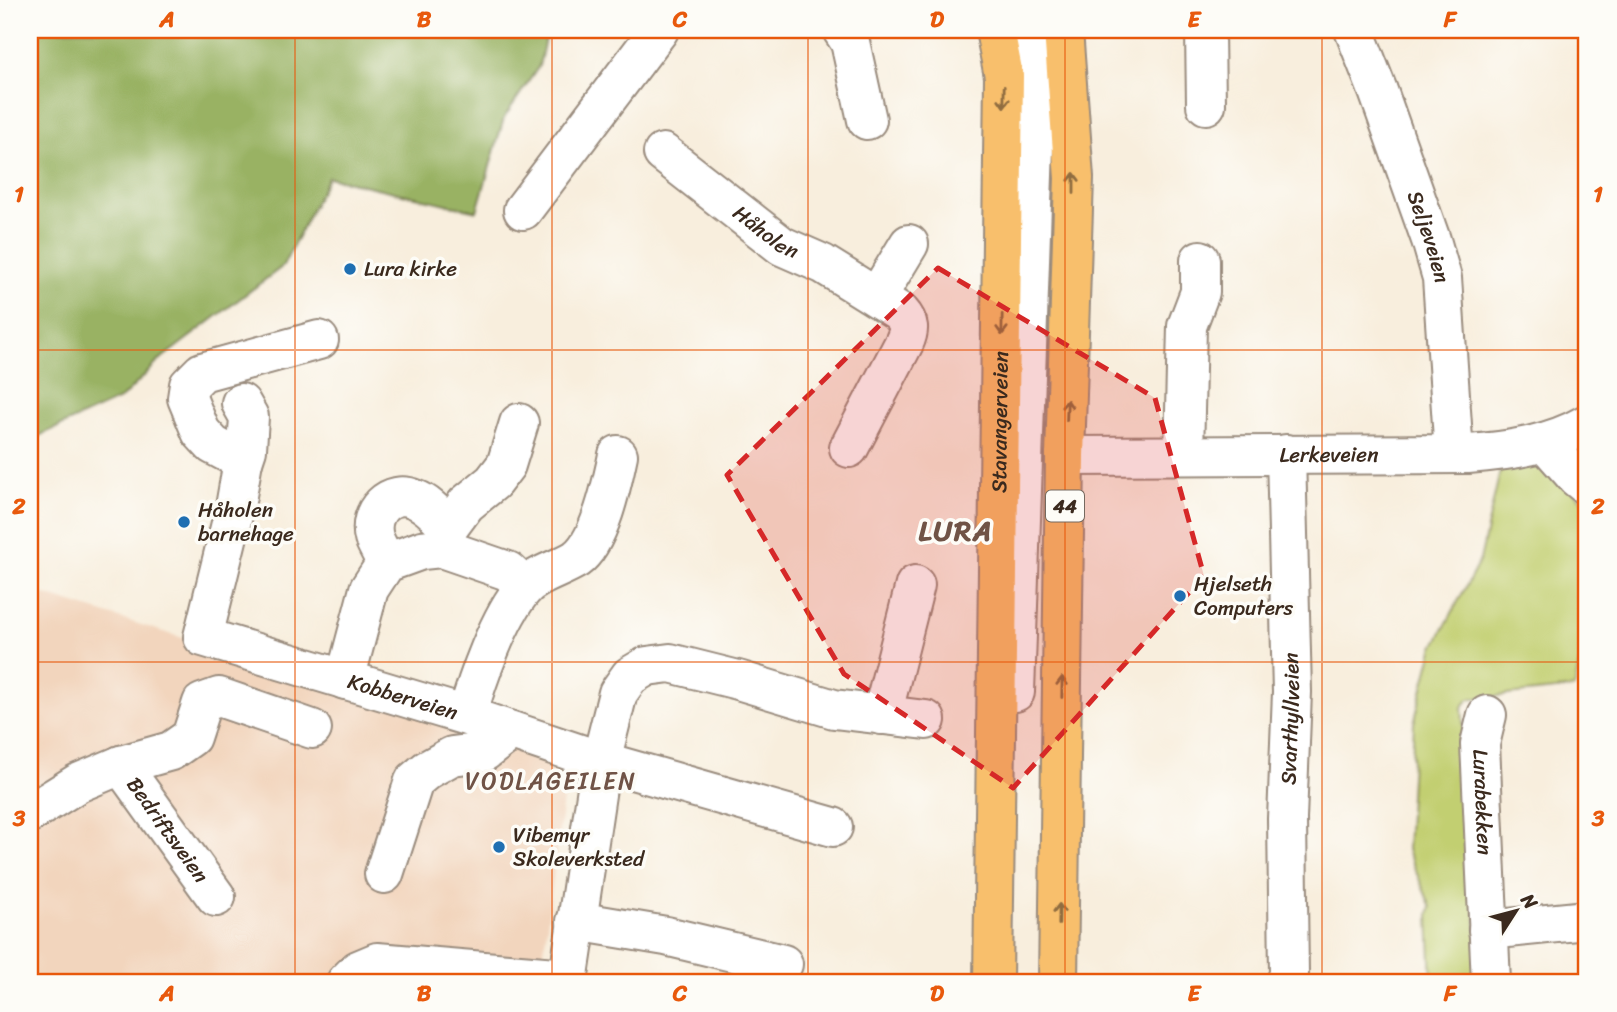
<svg xmlns="http://www.w3.org/2000/svg" width="1617" height="1012" viewBox="0 0 1617 1012" font-family="Sriracha,sans-serif">
  <style>
    .built { fill: #f2d5bd }
    .green { fill: #c2cf71; stroke: #7e7c48; stroke-width: 2 }
    .forest { fill: #99b263; stroke: #6a6e40; stroke-width: 2 }
    .lines { fill: none; stroke-linecap: round; stroke-linejoin: round }
    .minor-casing { stroke: #9a8c7e; stroke-width: 42 }
    .major-casing { stroke: #9a8c7e; stroke-width: 42 }
    .minor { stroke: #fff; stroke-width: 38 }
    .major { stroke: #f8bf6c; stroke-width: 38 }
    .oneway { stroke: #906d41 }
    .marked { fill: #d62828; fill-opacity: 0.2; stroke: #d62828; stroke-width: 5; stroke-dasharray: 14 9; stroke-linejoin: round }
    .grid { fill: none; stroke: #e8590c; stroke-width: 2; stroke-opacity: 0.55 }
    .poi-dot { fill: #1f6fb2; stroke: #fdfcf7; stroke-width: 2.5 }
    .labels { text-anchor: middle; dominant-baseline: central; stroke-width: 7; stroke-linejoin: round; paint-order: stroke }
    .shield { fill: #fdfcf7; stroke: #75695f; stroke-width: 2 }
    .shield-label { font-size: 19px; font-weight: bold; fill: #3b2a1e }
    .street-label { font-size: 21px; fill: #3b2a1e; stroke: #fdfcf7 }
    .poi-label { font-size: 21px; fill: #3b2a1e; stroke: #fdfcf7; text-anchor: start }
    .quarter-label { font-size: 24px; letter-spacing: 2px; fill: #705346; stroke: #fdfcf7 }
    .district-label { font-size: 28px; font-weight: bold; letter-spacing: 2px; fill: #705346; stroke: #fdfcf7 }
    .neatline { fill: none; stroke: #e8590c; stroke-width: 2.5 }
    .grid-label { font-size: 23px; text-anchor: middle; font-weight: bold; fill: #e8590c }
  </style>
  <rect width="100%" height="100%" fill="#fdfcf7"/>
  <filter id="ink" filterUnits="userSpaceOnUse"><feTurbulence type="fractalNoise" baseFrequency=".0143" numOctaves="2"/><feDisplacementMap in="SourceGraphic" scale="14" xChannelSelector="R" yChannelSelector="G"/><feConvolveMatrix kernelMatrix="1 2 1 2 8 2 1 2 1" color-interpolation-filters="sRGB"/></filter>
  <filter id="wash" filterUnits="userSpaceOnUse"><feTurbulence type="fractalNoise" baseFrequency=".00686" numOctaves="4" result="noise"/><feDisplacementMap in="SourceGraphic" scale="28" xChannelSelector="R" yChannelSelector="G"/><feGaussianBlur stdDeviation="1.57" result="paint"/><feColorMatrix in="noise" values="0 0 0 0 0 0 0 0 0 0 0 0 0 0 0 0 0 1.4 0 .05"/><feComposite in="paint" operator="in"/></filter>
  <g filter="url(#wash)">
    <rect width="100%" height="100%" fill="#f8eedd"/>
    <path class="built" d="M30 590 568 759 540 982H30Z"/>
    <path class="green" d="M1544 464 1587 505V629L1574 688 1469 699 1462 707 1480 982H1432L1429 914 1431 907 1407 850 1414 723 1433 649 1480 560 1501 467Z"/>
    <path class="forest" d="M30 30H547L539 66 504 118 477 211 328 177 283 266 162 358 122 398 30 440Z"/>
  </g>
  <g filter="url(#ink)">
    <g class="lines">
      <g class="minor-casing">
        <g id="minor">
          <path d="M842 30 850 42 867 120"/>
          <path d="M1205 30 1206 105"/>
          <path id="s1" d="M1354 30 1378 91 1431 240 1442 278 1454 454"/>
          <path id="s2" d="M663 153 782 246 823 264 900 312C910 323 910 330 904 343L849 448"/>
          <path d="M523 210 659 30"/>
          <path d="M877 297 909 244"/>
          <path id="s3" d="M241 403 249 417 247 449 243 461 235 507 203 637 467 716 601 761 833 827"/>
          <path d="M1545 442 1576 477 1587 486"/>
          <path d="M1184 454 1187 326 1200 292V260"/>
          <path id="s4" d="M1065 456 1468 454C1509 451 1551 445 1587 424"/>
          <path d="M243 461 213 445 201 432 187 398 189 385 202 372 319 340"/>
          <path d="M441 548 449 527 466 504 493 482 506 465 519 423"/>
          <path d="M386 563C383 555 377 546 374 538 367 512 390 488 415 499 429 504 439 517 449 527"/>
          <path d="M345 680 369 589 386 563 422 550 441 548 508 571 525 587"/>
          <path d="M1015 692 1036 89 1027 30"/>
          <path d="M882 715 915 585"/>
          <path id="s5" d="M1487 715 1480 744 1491 982"/>
          <path d="M467 716C477 680 499 616 524 588 536 575 560 569 576 559 600 542 612 484 618 455"/>
          <path id="s6" d="M121 765 216 897"/>
          <path d="M30 813 78 783 121 765 171 751 191 737 202 703 219 697 312 729"/>
          <path d="M384 874 414 781 427 770 452 756 484 752 511 731"/>
          <path d="M576 921 666 936 783 964"/>
          <path d="M1488 930 1587 920"/>
          <path d="M346 982 358 970 377 962 568 978"/>
          <path d="M568 982 601 761 618 693 630 676 647 666 670 663 738 680 834 709 926 720"/>
          <path id="s7" d="M1286 982 1289 974 1287 819 1292 692 1286 454"/>
        </g>
      </g>
      <g class="major-casing">
        <g id="major">
          <path id="s8" d="M993 982 1004 76 995 30"/>
          <path d="M1058 982 1065 456 1074 178 1063 30"/>
        </g>
      </g>
      <use href="#minor" class="minor"/>
      <use href="#major" class="major"/>
    </g>
    <defs><path id="oneway-shaft" d="M-6 0H5M1.5-3L5.5 0L1.5 3" fill="none" stroke-width="1.6" stroke-linecap="round" stroke-linejoin="round" transform="scale(1.75)"/></defs>
    <g class="oneway">
      <use href="#oneway-shaft" transform="translate(1004 97) rotate(91)"/>
      <use href="#oneway-shaft" transform="translate(1074 183) rotate(-90)"/>
      <use href="#oneway-shaft" transform="translate(1002 325) rotate(91)"/>
      <use href="#oneway-shaft" transform="translate(1067 410) rotate(-88)"/>
      <use href="#oneway-shaft" transform="translate(1062 687) rotate(-89)"/>
      <use href="#oneway-shaft" transform="translate(1059 914) rotate(-89)"/>
    </g>
  </g>
  <path class="marked" d="M938 268 1155 398 1204 576 1013 788 844 674 727 475Z"/>
  <path class="grid" d="M295 30V982M552 30V982M808 30V982M1065 30V982M1322 30V982M30 350H1587M30 662H1587"/>
  <g class="poi-dot">
    <circle cx="350" cy="269" r="7"/>
    <circle cx="184" cy="522" r="7"/>
    <circle cx="1180" cy="596" r="7"/>
    <circle cx="499" cy="847" r="7"/>
  </g>
  <g class="labels">
    <rect class="shield" x="1046" y="490.5" width="38" height="31" rx="5"/>
    <g class="shield-label">
      <text x="1065" y="506">44</text>
    </g>
    <g class="street-label">
      <text stroke="none"><textPath href="#s2" startOffset="130">Håholen</textPath></text>
      <text stroke="none"><textPath href="#s1" startOffset="220">Seljeveien</textPath></text>
      <text stroke="none"><textPath href="#s8" startOffset="560">Stavangerveien</textPath></text>
      <text stroke="none"><textPath href="#s4" startOffset="264">Lerkeveien</textPath></text>
      <text stroke="none"><textPath href="#s3" startOffset="450">Kobberveien</textPath></text>
      <text stroke="none"><textPath href="#s7" startOffset="264">Svarthyllveien</textPath></text>
      <text stroke="none"><textPath href="#s5" startOffset="88">Lurabekken</textPath></text>
      <text stroke="none"><textPath href="#s6" startOffset="80">Bedriftsveien</textPath></text>
    </g>
    <g class="poi-label">
      <text x="364" y="269">Lura kirke</text>
      <text x="198" y="510">Håholen<tspan x="198" dy="24">barnehage</tspan></text>
      <text x="1194" y="584">Hjelseth<tspan x="1194" dy="24">Computers</tspan></text>
      <text x="513" y="835">Vibemyr<tspan x="513" dy="24">Skoleverksted</tspan></text>
    </g>
    <g class="quarter-label">
      <text x="551" y="781">VODLAGEILEN</text>
    </g>
    <g class="district-label">
      <text x="956" y="530">LURA</text>
    </g>
  </g>
  <rect width="1617" height="1012" fill="none" stroke="#fdfcf7" stroke-width="77"/>
  <g transform="translate(1516 911) rotate(54)" stroke="#fdfcf7" stroke-width="5" paint-order="stroke">
  <path d="M0-5L12 26L0 18L-12 26Z" fill="#3b2a1e"/>
  <text y="-10" font-size="19" font-weight="bold" text-anchor="middle" fill="#3b2a1e">N</text>
  </g>
  <rect x="38" y="38" width="1540" height="936" class="neatline"/>
  <g class="grid-label">
    <text x="167" y="27">A</text>
    <text x="424" y="27">B</text>
    <text x="680" y="27">C</text>
    <text x="937" y="27">D</text>
    <text x="1194" y="27">E</text>
    <text x="1450" y="27">F</text>
    <text x="19" y="202">1</text>
    <text x="1598" y="202">1</text>
    <text x="19" y="514">2</text>
    <text x="1598" y="514">2</text>
    <text x="19" y="826">3</text>
    <text x="1598" y="826">3</text>
    <text x="167" y="1001">A</text>
    <text x="424" y="1001">B</text>
    <text x="680" y="1001">C</text>
    <text x="937" y="1001">D</text>
    <text x="1194" y="1001">E</text>
    <text x="1450" y="1001">F</text>
  </g>
</svg>
